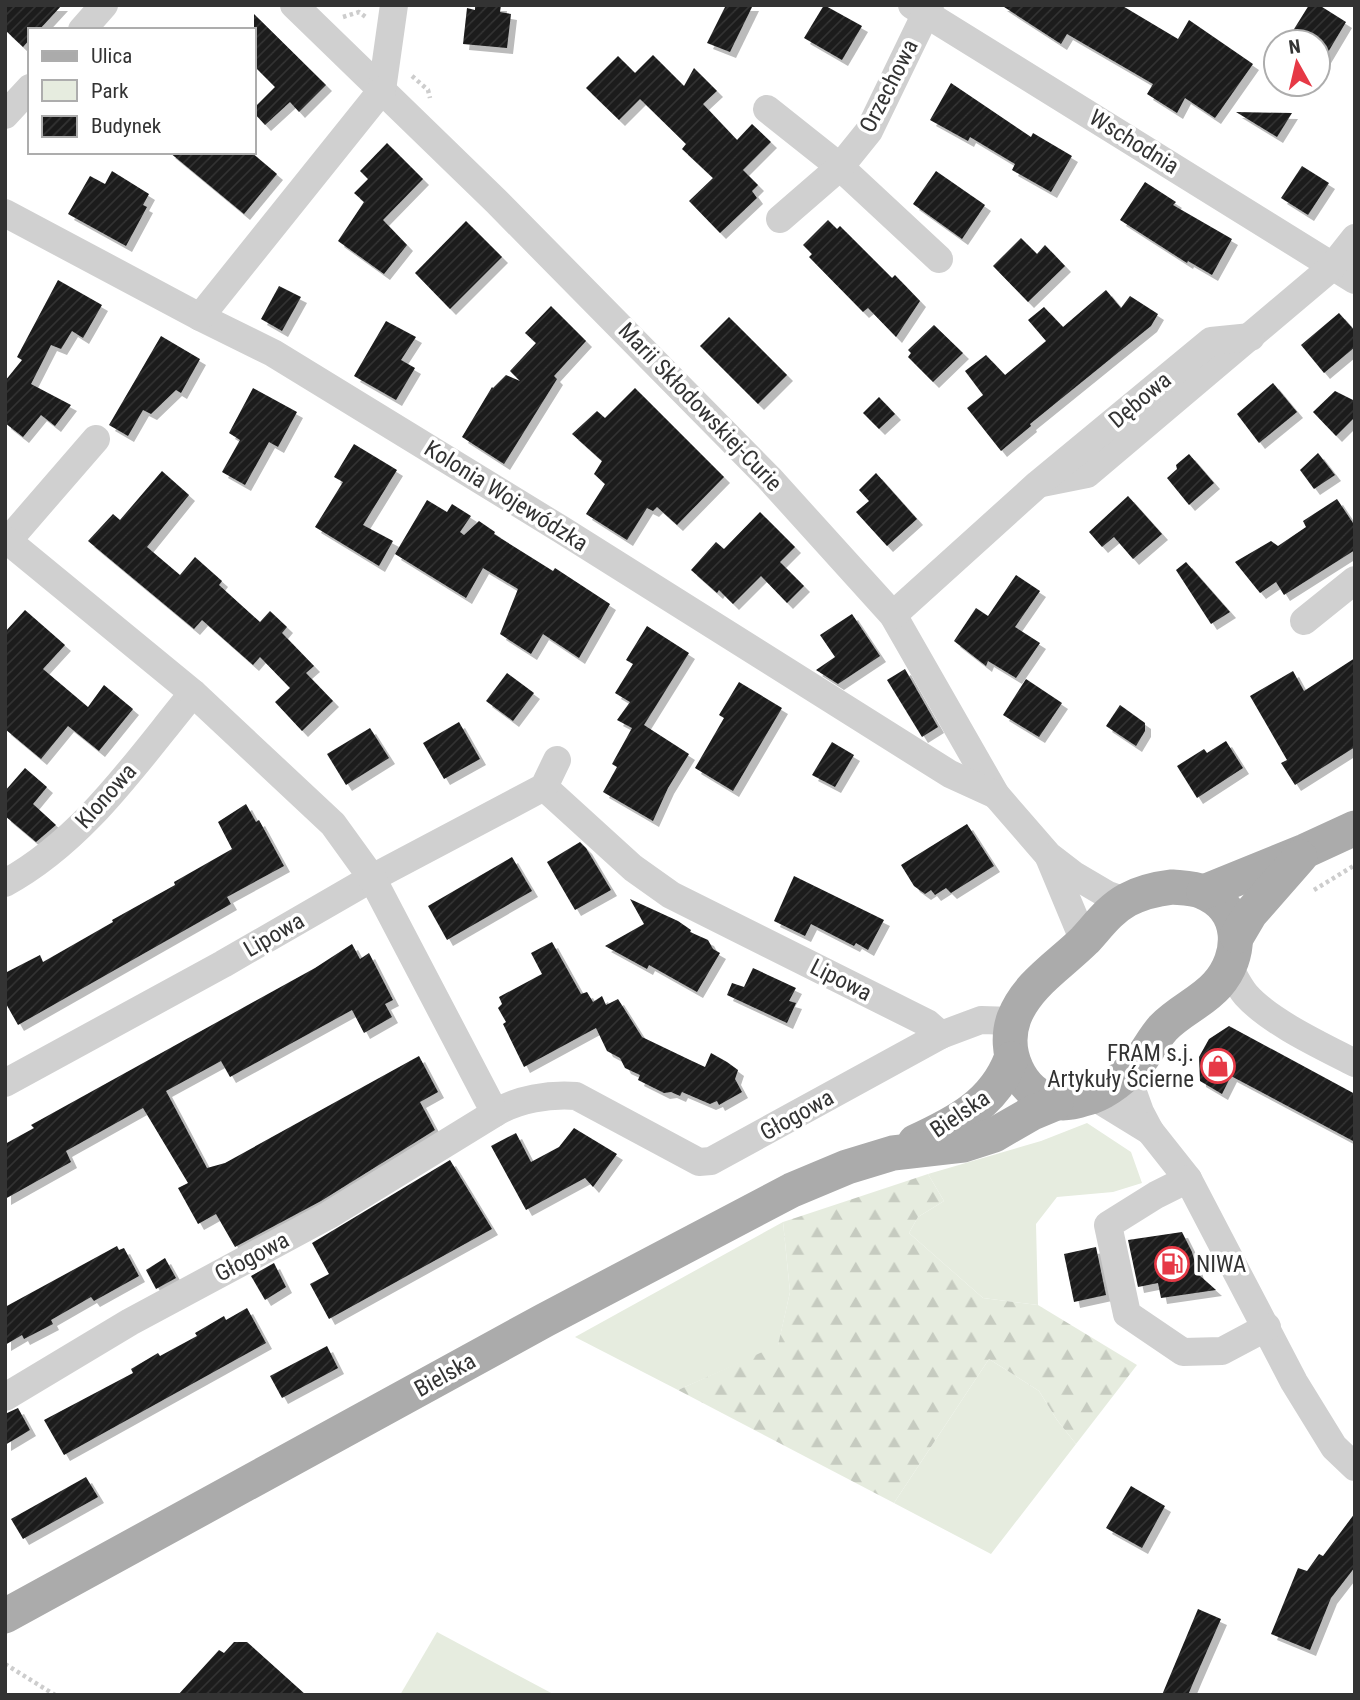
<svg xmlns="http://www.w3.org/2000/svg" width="1360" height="1700" viewBox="0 0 1360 1700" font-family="'Roboto Condensed',sans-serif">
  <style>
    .green { fill: #e6ecdf }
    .forest { fill: url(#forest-firs) }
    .building { fill: url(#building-hatch); filter: url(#shadow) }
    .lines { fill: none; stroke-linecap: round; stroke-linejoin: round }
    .path { stroke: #cdcdcd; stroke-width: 4.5; stroke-dasharray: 3.5 3.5; stroke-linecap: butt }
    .minor { stroke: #d0d0d0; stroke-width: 28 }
    .major { stroke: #ababab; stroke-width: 35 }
    .labels { text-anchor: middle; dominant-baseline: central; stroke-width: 7; stroke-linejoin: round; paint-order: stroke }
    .street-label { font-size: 23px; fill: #333; stroke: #fff }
    .poi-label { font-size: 23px; fill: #333; stroke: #fff; text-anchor: end }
  </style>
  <defs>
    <pattern id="forest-firs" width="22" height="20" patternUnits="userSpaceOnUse" patternTransform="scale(1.75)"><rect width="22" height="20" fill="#e6ecdf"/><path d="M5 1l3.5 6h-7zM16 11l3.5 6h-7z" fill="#c6cbc0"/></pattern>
    <pattern id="building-hatch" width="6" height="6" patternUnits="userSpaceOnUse" patternTransform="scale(1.75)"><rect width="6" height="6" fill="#1a1a1a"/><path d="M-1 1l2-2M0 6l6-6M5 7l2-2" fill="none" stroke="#333"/></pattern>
    <filter id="shadow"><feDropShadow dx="6" dy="6" stdDeviation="0" flood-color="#0004"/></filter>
  </defs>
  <rect width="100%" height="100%" fill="#fff"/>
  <g class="green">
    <path d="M1087 1123 1131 1152 1142 1183 1113 1192 1057 1197 1036 1224 1038 1305 983 1298 909 1233 918 1217 944 1201 928 1174 1041 1141Z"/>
    <path d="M783 1222 790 1292 778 1346 678 1390 575 1337Z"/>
    <path d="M989 1359 1039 1391 1057 1420 1076 1444 991 1554 894 1503Z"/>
    <path d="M437 1632 555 1695H400Z"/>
  </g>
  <path class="forest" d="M928 1174 944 1201 918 1217 909 1233 983 1298 1038 1305 1137 1365 1076 1444 1057 1420 1039 1391 989 1359 894 1503 678 1390 778 1345 790 1292 783 1222Z"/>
  <g class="building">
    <path d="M5 5H62L39 30H30V39L23 47 5 30Z"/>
    <path d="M475 5H501L500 12 511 14 507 48 463 44 467 8 475 10Z"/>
    <path d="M726 5H753L730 52 707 43Z"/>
    <path d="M824 5 862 26 842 60 804 38Z"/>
    <path d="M1001 5H1121L1178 39 1189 20 1253 64 1215 118 1185 98 1177 113 1147 94 1153 84 1067 34 1061 44Z"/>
    <path d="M1309 5H1319L1346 22 1318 69V42H1286Z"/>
    <path d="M254 14 326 85 299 112 290 102 265 125 254 113V108L275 87 254 66Z"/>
    <path d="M653 55 684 86 694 68 717 91 703 104 737 140 752 124 771 142 743 170 758 185 752 191 757 198 720 233 689 201 713 178 682 149 686 144 640 99 619 120 586 88 618 56 635 73Z"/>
    <path d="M951 83 1031 137 1033 133 1072 156 1051 192 1012 170 1015 164 970 137 968 141 930 120Z"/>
    <path d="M1236 112 1292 113 1277 137Z"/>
    <path d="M387 143 423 179 383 220 407 245 384 274 338 241 364 202 354 193 368 179 360 171Z"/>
    <path d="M169 152H251L277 174 244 214Z"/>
    <path d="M1302 166 1329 183 1308 215 1281 198Z"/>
    <path d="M112 171 149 194 143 205 147 207 126 246 68 214 90 176 105 184Z"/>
    <path d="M936 171 985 205 962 239 913 204Z"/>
    <path d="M1145 182 1176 202 1173 205 1232 239 1212 275 1188 261 1187 263 1120 220Z"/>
    <path d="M828 220 837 229 840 226 892 278 895 275 920 301 896 337 868 308 863 312 809 257 812 254 803 245Z"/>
    <path d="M466 221 502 257 450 309 415 273Z"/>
    <path d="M1021 238 1037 254 1045 245 1065 266 1028 302 993 266Z"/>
    <path d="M58 280 102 305 83 338 72 331 61 349 51 345 31 384 71 405 55 426 41 415 23 437 5 423V381L22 360 17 357Z"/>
    <path d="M279 286 301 297 282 331 261 319Z"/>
    <path d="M1106 290 1121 308 1130 296 1158 314 1151 326 1030 424 1031 426 1001 451 967 408 983 395 965 371 986 355 1005 375 1046 341 1028 320 1044 307 1063 327Z"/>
    <path d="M551 306 586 341 554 376 557 379 504 464 462 437 492 387 493 388 506 375 520 381 510 371 536 343 525 333Z"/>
    <path d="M1339 313 1355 331V347L1324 373 1301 345Z"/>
    <path d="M729 317 787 375 758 404 700 346Z"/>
    <path d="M386 321 416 337 401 360 415 368 396 400 354 376Z"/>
    <path d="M934 325 963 353 933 382 908 357 911 353 908 350Z"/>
    <path d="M161 336 200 359 181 393 176 390 151 414 143 410 128 436 109 425Z"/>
    <path d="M1273 383 1297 412 1259 443 1237 414Z"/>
    <path d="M253 388 297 412 278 447 269 442 245 485 222 472 240 440 229 433Z"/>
    <path d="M635 388 724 477 677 525 657 507 653 511 647 508 627 540 586 514 605 484 594 474 602 461 572 434 597 411 605 418Z"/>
    <path d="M1335 391 1355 401V417L1336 436 1313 412Z"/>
    <path d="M879 397 895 414 879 429 863 413Z"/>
    <path d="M354 444 397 470 363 525 393 541 379 566 315 527 343 482 334 477Z"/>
    <path d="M1318 453 1335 475 1314 489 1300 470Z"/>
    <path d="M1189 454 1214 483 1189 505 1167 478 1177 469 1176 465Z"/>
    <path d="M162 471 189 495 147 547 180 575 195 557 222 581 219 585 260 622 270 611 287 627 282 633 314 666 306 673 333 701 302 731 275 702 290 688 260 657 253 665 202 620 194 629 88 541 113 514 120 520Z"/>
    <path d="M876 473 917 519 887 546 856 512 869 501 859 490Z"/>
    <path d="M1128 496 1162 534 1133 559 1114 537 1102 547 1089 532Z"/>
    <path d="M1337 499 1355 526V550L1284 595 1276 582 1260 593 1235 562 1271 541 1278 546 1306 527 1303 521Z"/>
    <path d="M427 500 447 512 452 504 471 516 460 532 464 535 479 521 495 532 494 534 553 571 555 568 610 604 579 658 543 634 531 654 500 634 518 589 483 568 466 598 395 554Z"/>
    <path d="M760 512 795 547 780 562 804 586 787 603 761 576 733 604 719 590 717 593 691 570 716 542 724 549Z"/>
    <path d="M1186 562 1230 612 1211 624 1176 570Z"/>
    <path d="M1016 575 1040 591 1015 627 1040 643 1016 678 988 661 986 666 954 641 976 608 988 616Z"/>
    <path d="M25 610 65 645 43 669 88 707 104 685 133 709 99 751 68 726 41 759 5 729V632Z"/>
    <path d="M852 614 880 656 838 684 816 670 835 657 820 635Z"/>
    <path d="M647 626 689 653 644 725 689 754 668 788 653 821 603 792 617 767 612 764 632 728 617 720 630 702 615 693 633 664 626 660Z"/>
    <path d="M1355 658V747L1295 785 1281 763 1287 760 1250 696 1293 671 1304 691Z"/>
    <path d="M905 669 938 727 922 737 887 680Z"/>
    <path d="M507 673 534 693 513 721 486 701Z"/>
    <path d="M1026 679 1062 703 1039 737 1003 715Z"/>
    <path d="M739 682 782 708 733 791 695 768 724 718 719 715Z"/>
    <path d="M1120 705 1145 723V731L1136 746 1106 726Z"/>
    <path d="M459 722 480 759 444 779 423 743Z"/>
    <path d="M370 728 389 758 346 785 327 754Z"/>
    <path d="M1226 741 1243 768 1197 798 1177 766 1204 749 1207 753Z"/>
    <path d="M832 742 854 755 835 787 812 775Z"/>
    <path d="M25 768 47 787 33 804 56 825 36 842 5 816V791Z"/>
    <path d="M246 804 256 822 259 820 284 866 227 897 231 904 18 1025 5 1002V973L40 955 43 962 113 922 112 920 175 885 174 882 232 849 218 822Z"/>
    <path d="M967 824 994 866 951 893 946 888 935 895 931 890 925 894 914 886 901 865Z"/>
    <path d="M580 842 586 848 611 890 575 910 547 862Z"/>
    <path d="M512 857 532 891 447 940 428 906Z"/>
    <path d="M794 876 884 920 868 950 856 943 854 946 811 924 805 936 774 921Z"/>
    <path d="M630 899 678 921 691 930 690 932 708 940 713 949 720 953 697 992 649 965 647 969 605 946 644 924Z"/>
    <path d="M552 942 581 994 587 992 593 1002 602 996 606 1005 618 999 642 1037 690 1060 705 1067 711 1053 727 1062 738 1070 735 1079 742 1092 719 1105 717 1101 710 1104 682 1092 680 1096 671 1092 664 1093 638 1080 640 1075 625 1068 620 1058 607 1051 596 1028 524 1067 503 1024 506 1022 498 1008 502 1004 499 997 542 974 531 953Z"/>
    <path d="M352 944 360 959 369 953 393 1000 385 1004 392 1017 364 1033 352 1010 230 1077 221 1061 166 1091 207 1168 225 1163 419 1056 438 1092 420 1102 435 1130 321 1201 235 1247 216 1214 198 1224 178 1188 188 1183 143 1108 66 1151 71 1162 5 1199V1144L34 1128 31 1125 315 968Z"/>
    <path d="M753 968 796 988 789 1001 796 1003 787 1023 727 995 732 983 744 987Z"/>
    <path d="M1229 1026 1355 1094V1142L1231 1076 1222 1094 1200 1081 1199 1057 1209 1039Z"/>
    <path d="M574 1128 617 1154 593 1187 585 1178 526 1210 491 1146 516 1133 531 1162 559 1147Z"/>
    <path d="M450 1160 492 1229 329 1319 310 1284 329 1274 312 1243Z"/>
    <path d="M1182 1232 1192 1252 1198 1274 1216 1290 1161 1298 1158 1283 1138 1287 1128 1240Z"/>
    <path d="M117 1246 119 1250 124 1248 139 1276 94 1301 91 1297 51 1320 53 1324 24 1339 22 1335 5 1345V1307Z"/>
    <path d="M1096 1247 1106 1295 1074 1302 1064 1254Z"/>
    <path d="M165 1258 176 1278 156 1289 146 1270Z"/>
    <path d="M274 1263 286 1287 265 1300 251 1276Z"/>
    <path d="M247 1308 266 1343 64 1455 44 1420 133 1373 131 1369 158 1353 160 1356 197 1336 195 1333 224 1316 226 1320Z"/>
    <path d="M327 1346 338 1368 282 1398 270 1376Z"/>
    <path d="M18 1408 30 1430 5 1445V1414Z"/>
    <path d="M86 1477 98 1497 23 1539 11 1519Z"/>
    <path d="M1131 1486 1165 1506 1142 1548 1106 1528Z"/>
    <path d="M1355 1513V1567L1331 1598 1310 1650 1271 1634 1298 1568 1307 1571 1319 1554 1323 1556Z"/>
    <path d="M1198 1609 1221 1619 1196 1676 1188 1695H1162Z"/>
    <path d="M234 1642H247L306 1695H178L219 1650 224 1653Z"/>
  </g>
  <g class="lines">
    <g class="path">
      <path d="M343 17 359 12 367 18"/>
      <path d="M412 76 428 90 430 98"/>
      <path d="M1314 890 1355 865"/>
      <path d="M5 1664 55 1695"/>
    </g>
    <g class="minor">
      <path d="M294 5 496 201 769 478 893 615 996 795 1048 855 1074 875 1108 895 1125 901"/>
      <path d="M912 5 1355 280"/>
      <path d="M82 30 104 5"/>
      <path d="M382 90 394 5"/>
      <path d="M767 109 840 167 939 259"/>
      <path d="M5 115 30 88"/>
      <path d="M5 213 200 317 273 353 562 530 950 774 996 795"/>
      <path d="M780 219 840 167 869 131 930 5"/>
      <path d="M200 317 382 90"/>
      <path d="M1042 483 1087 474 1332 267 1355 238"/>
      <path d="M5 544 96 439"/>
      <path d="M893 615 1038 484 1211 341 1251 337"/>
      <path d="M1304 621 1355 580"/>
      <path d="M544 787 633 868 671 895 927 1023 941 1035"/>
      <path d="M1049 857 1084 941"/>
      <path d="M5 883C84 840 137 761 193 693"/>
      <path d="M1229 967C1234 976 1239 987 1246 995 1270 1022 1322 1046 1355 1063"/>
      <path d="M1126 1073 1140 1112 1150 1131 1188 1179 1294 1382 1334 1447 1355 1467"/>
      <path d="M5 1083 223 964 372 878 544 787 557 760"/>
      <path d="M1093 1096 1150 1131"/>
      <path d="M495 1113C518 1099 549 1094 576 1096L699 1162 711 1161 941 1035 981 1020 1013 1021"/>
      <path d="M1188 1179 1156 1195 1108 1225 1127 1314 1183 1352 1222 1351 1267 1327"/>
      <path d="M5 1397 130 1322 329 1215 495 1113 372 878 333 824 193 693 8 541"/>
    </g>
    <g class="major">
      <path d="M1172 887C1182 888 1194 888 1203 892 1244 909 1243 956 1217 985 1202 1002 1179 1011 1163 1028 1155 1037 1149 1048 1142 1058 1129 1073 1110 1090 1091 1097 1081 1100 1067 1105 1055 1102 1019 1093 1002 1051 1014 1018 1027 984 1060 965 1085 940 1098 926 1109 910 1127 900 1142 892 1155 889 1172 887Z"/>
      <path d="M1204 892 1305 851 1355 828"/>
      <path d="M1237 936 1250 914 1300 857"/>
      <path d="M915 1142C956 1123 994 1104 1011 1059"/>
      <path d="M5 1616 545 1320 792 1190 847 1167 893 1153 963 1145 994 1135 1032 1113 1056 1103"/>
    </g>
  </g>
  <defs>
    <g id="shop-ring" transform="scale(1.75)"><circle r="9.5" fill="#fff" stroke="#e63946" stroke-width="1.5"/><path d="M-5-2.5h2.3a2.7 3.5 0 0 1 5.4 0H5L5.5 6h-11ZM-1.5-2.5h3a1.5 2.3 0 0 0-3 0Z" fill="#e63946"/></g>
    <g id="fuel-ring" transform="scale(1.75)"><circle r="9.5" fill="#fff" stroke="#e63946" stroke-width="1.5"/><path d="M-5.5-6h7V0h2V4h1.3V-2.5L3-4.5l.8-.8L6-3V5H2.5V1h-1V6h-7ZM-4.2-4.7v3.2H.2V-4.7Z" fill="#e63946"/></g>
  </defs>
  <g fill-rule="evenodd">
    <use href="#shop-ring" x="1218" y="1066"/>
    <use href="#fuel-ring" x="1172" y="1264"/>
  </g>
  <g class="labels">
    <g class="street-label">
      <text transform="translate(889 86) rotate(-63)">Orzechowa</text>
      <text transform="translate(1134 142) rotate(32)">Wschodnia</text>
      <text transform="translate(1140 400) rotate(-40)">Dębowa</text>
      <text transform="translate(700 407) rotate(46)">Marii Skłodowskiej-Curie</text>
      <text transform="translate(506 496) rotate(32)">Kolonia Wojewódzka</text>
      <text transform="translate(106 796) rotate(-48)">Klonowa</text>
      <text transform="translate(274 935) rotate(-30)">Lipowa</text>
      <text transform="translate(841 980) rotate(27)">Lipowa</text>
      <text transform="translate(960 1114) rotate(-34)">Bielska</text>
      <text transform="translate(797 1115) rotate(-29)">Głogowa</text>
      <text transform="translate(252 1257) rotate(-28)">Głogowa</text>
      <text transform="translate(445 1375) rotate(-29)">Bielska</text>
    </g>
    <g class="poi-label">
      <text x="1194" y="1053">FRAM s.j.<tspan x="1194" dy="26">Artykuły Ścierne</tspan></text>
      <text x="1196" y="1264" text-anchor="start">NIWA</text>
    </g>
  </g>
  <rect width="1360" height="1700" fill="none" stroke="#333333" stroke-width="14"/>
  <rect x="28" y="28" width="228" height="126" fill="#ffffff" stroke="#adadad" stroke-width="2"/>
  <rect x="42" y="51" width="35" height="10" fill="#ababab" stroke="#adadad" stroke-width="2"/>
  <text x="91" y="63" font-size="21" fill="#333333">Ulica</text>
  <rect x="42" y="80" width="35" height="21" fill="#e6ecdf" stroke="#adadad" stroke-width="2"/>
  <text x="91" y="98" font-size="21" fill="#333333">Park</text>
  <rect x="42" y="116" width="35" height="21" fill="url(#building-hatch)" stroke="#adadad" stroke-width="2"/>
  <text x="91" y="133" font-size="21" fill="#333333">Budynek</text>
  <g transform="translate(1297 63) rotate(352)"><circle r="33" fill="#ffffff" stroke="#adadad" stroke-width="2"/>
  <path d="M0-5L12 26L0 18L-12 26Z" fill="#e63946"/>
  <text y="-10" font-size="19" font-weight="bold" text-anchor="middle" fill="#333333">N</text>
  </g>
</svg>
